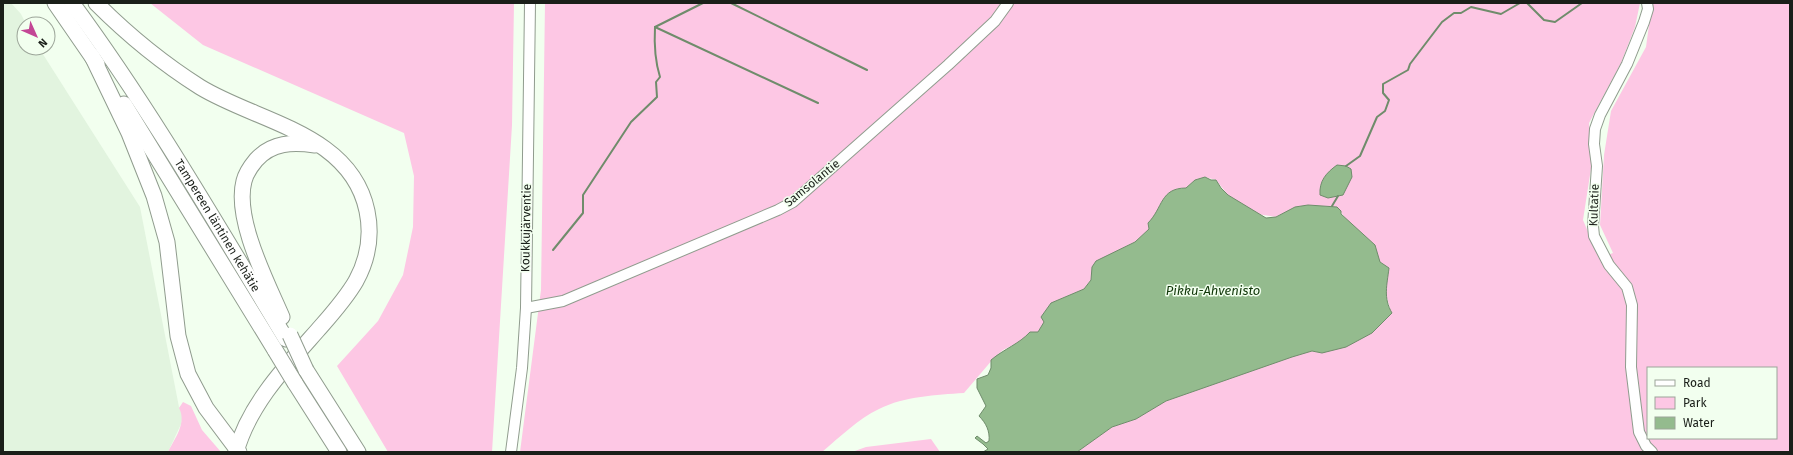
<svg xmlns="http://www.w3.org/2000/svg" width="1793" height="455" viewBox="0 0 1793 455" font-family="'Fira Sans',sans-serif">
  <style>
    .built { fill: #e2f4df }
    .green { fill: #fdc7e4; fill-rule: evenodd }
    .water { fill: #94bb8e; stroke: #6f8c6b }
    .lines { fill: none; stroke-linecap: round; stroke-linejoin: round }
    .stream { stroke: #6f8c6b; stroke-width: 2 }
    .minor-casing { stroke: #909c8e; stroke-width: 12 }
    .highway-casing { stroke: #909c8e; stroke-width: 17 }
    .minor { stroke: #fff; stroke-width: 10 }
    .highway { stroke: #fff; stroke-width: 15 }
    .highway-bridge-casing { stroke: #909c8e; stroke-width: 17; stroke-linecap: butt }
    .highway-bridge { stroke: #fff; stroke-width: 15 }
    .labels { text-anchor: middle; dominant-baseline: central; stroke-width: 3; stroke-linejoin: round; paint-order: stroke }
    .street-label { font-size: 12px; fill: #1a1f19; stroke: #f2ffef }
    .water-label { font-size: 13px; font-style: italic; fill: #0f3608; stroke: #f2ffef }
  </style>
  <rect width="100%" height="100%" fill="#f2ffef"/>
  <path class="built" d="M3 3H11L21 14 26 24H24V48H39L140 207 179 407 183 415 181 424 168 452H3Z"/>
  <g class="green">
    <path d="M150 3H514L512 125 492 452H388L337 366 378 321 403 275 413 227 414 176 404 133 203 45Z"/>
    <path d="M545 3H1640L1635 27 1621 63 1589 123 1592 162 1583 220 1599 258 1613 253 1600 225 1604 155 1611 111 1646 47 1652 3H1790V452H1077L1112 427 1136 419 1166 401 1292 357 1312 351 1322 353 1390 308 1385 291 1389 268 1380 262 1375 245 1349 223 1337 207 1308 205 1295 207 1276 217 1257 214 1228 195 1216 180 1205 177 1195 180 1186 188H1179L1160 206 1155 217 1148 223 1149 229 1135 242 1117 252 1092 271 1091 280 1084 289 1060 299 1038 332H1030L1023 340 1003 350 993 359 964 393C936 395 905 396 879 409 858 419 840 437 822 452H520L541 290ZM1648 368H1776V438H1648Z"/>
    <path d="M183 402 191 406 202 430 221 452H168C175 438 187 423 179 408Z"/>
    <path d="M931 439 940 452H852L866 447Z"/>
  </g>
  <g class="water">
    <path d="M1337 165 1346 166 1351 169 1352 177 1343 195 1328 198 1320 195C1319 181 1326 173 1337 165Z"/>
    <path d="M1205 177 1211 180H1216L1221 188 1228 195 1266 218 1276 217 1295 207 1308 205 1337 207 1341 211V214L1375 245 1380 262 1389 268C1387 285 1383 298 1392 313L1372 333 1346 347 1322 353 1312 351 1292 357 1166 401 1136 419 1112 427 1077 452H983L988 449 983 444 975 438 977 436 986 443 989 441C990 431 986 423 979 416L986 406 977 388V379L988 375 991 368V360C1004 349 1019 344 1030 332H1038L1044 322 1041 317 1051 303 1084 289 1091 280 1092 267 1096 261 1135 242 1149 229 1148 223C1163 208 1160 188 1186 188L1195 180Z"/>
  </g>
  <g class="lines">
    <g class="stream">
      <path d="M731 3 867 70"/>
      <path d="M1527 3 1544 20 1555 22 1582 3"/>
      <path d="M655 27 818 103"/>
      <path d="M655 27 703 3"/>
      <path d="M1346 166 1360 156 1377 117 1385 111 1389 100 1383 93V84L1408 70 1410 64 1442 22 1454 13H1461L1471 7 1501 14 1520 3"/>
      <path d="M1332 206 1338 196"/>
      <path d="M553 250 583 213V195L631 122 657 97 656 82 660 77C655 61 654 45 655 27"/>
    </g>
    <g class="minor-casing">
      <g id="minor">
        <path d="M1647 3 1648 9 1644 22 1627 64 1600 115 1595 129 1594 144 1597 166 1593 226 1594 236 1609 265 1627 287 1632 305 1631 367 1639 432 1646 446 1652 452"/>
        <path d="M526 308 563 301 778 210 793 202 948 65 995 21 1008 3"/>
        <path d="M511 452 522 368 526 308 530 3"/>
      </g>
    </g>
    <g class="highway-casing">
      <g id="highway">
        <path d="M55 3 97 64"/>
        <path id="s1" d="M72 3C151 110 217 225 286 339"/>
        <path d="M96 3C128 35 162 63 200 87 257 122 351 133 367 211 372 235 368 259 356 281 345 300 331 315 317 331 285 367 249 405 236 452"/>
        <path d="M92 56 129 133 154 196 167 242 178 336 188 374 206 408 239 452"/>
        <path d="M124 104 275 350"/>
        <path d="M282 317C267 282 234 219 244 181 246 173 251 166 256 160 272 142 293 142 315 145"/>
        <path d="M306 370 358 452"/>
        <path d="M295 383 339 452"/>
      </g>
    </g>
    <use href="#minor" class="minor"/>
    <use href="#highway" class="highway"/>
    <g class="highway-bridge-casing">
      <g id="highway-bridge">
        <path d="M290 335 306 370"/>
        <path d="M275 350 295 383"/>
      </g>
    </g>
    <use href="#highway-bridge" class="highway-bridge"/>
  </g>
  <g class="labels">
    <g class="street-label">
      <text transform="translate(812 183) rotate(-39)">Samsolantie</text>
      <text transform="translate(1594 205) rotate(-88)">Kultatie</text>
      <text stroke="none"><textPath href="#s1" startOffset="266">Tampereen läntinen kehätie</textPath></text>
      <text transform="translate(526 228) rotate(-89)">Koukkujärventie</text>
    </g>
    <g class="water-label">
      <text x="1213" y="290">Pikku-Ahvenisto</text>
    </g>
  </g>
  <rect width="1793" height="455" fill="none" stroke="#1a1f19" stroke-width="8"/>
  <rect x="1647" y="367" width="130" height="72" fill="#f2ffef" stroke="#9ca599"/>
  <rect x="1655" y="380" width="20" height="6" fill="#ffffff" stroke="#9ca599"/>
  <text x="1683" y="387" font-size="12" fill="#1a1f19">Road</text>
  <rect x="1655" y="397" width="20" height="12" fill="#fdc7e4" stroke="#9ca599"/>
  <text x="1683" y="407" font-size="12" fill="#1a1f19">Park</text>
  <rect x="1655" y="417" width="20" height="12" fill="#94bb8e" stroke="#9ca599"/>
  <text x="1683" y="427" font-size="12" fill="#1a1f19">Water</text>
  <g transform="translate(36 36) rotate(135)"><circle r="19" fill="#f2ffef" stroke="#9ca599"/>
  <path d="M0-3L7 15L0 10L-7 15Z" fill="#c34695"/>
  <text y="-6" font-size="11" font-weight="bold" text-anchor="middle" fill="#1a1f19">N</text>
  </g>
</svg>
